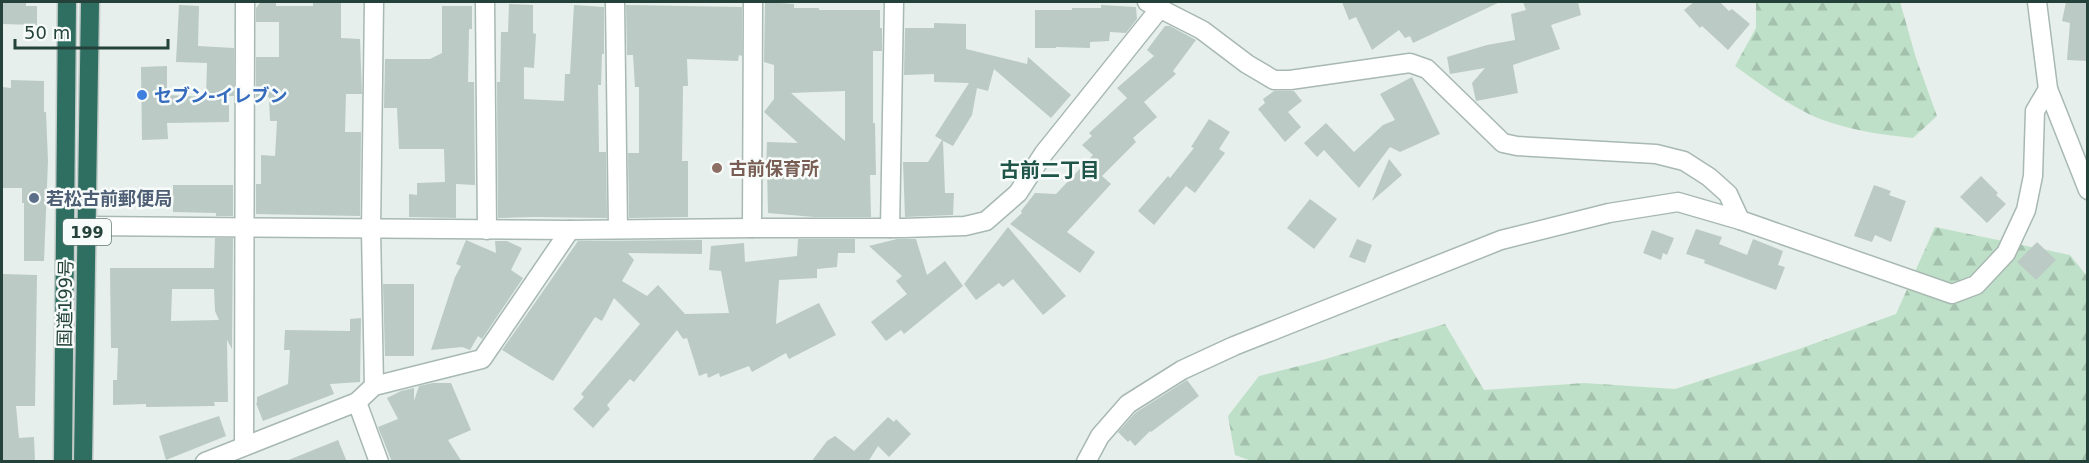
<svg xmlns="http://www.w3.org/2000/svg" width="2089" height="463" viewBox="0 0 2089 463" font-family="'DejaVu Sans','Noto Sans JP',sans-serif">
  <style>
    .forest { fill: url(#forest-firs) }
    .building { fill: #bbcac4; fill-rule: evenodd }
    .lines { fill: none; stroke-linecap: round; stroke-linejoin: round }
    .minor-casing { stroke: #a8b8b2; stroke-width: 21 }
    .highway-casing { stroke: #c2cac8; stroke-width: 21 }
    .minor { stroke: #fff; stroke-width: 18 }
    .highway { stroke: #2f6f62; stroke-width: 18 }
    .shop-dot { fill: #3f7fe0; stroke: #f7fbf9; stroke-width: 2 }
    .education-dot { fill: #8d6e63; stroke: #f7fbf9; stroke-width: 2 }
    .service-dot { fill: #5c6f8a; stroke: #f7fbf9; stroke-width: 2 }
    .labels { text-anchor: middle; dominant-baseline: central; stroke-width: 5; stroke-linejoin: round; paint-order: stroke }
    .shield { fill: #f7fbf9; stroke: #637a73; stroke-width: 1.5 }
    .shield-label { font-size: 16px; font-weight: bold; fill: #24423a }
    .shop-label { font-size: 18px; font-weight: bold; fill: #366cbe; stroke: #f7fbf9; text-anchor: start }
    .education-label { font-size: 18px; font-weight: bold; fill: #785e54; stroke: #f7fbf9; text-anchor: start }
    .service-label { font-size: 18px; font-weight: bold; fill: #4e5e75; stroke: #f7fbf9; text-anchor: start }
    .street-label { font-size: 18px; fill: #24423a; stroke: #f7fbf9 }
    .neighbourhood-label { font-size: 20px; font-weight: bold; fill: #1f5548; stroke: #f7fbf9 }
  </style>
  <defs>
    <pattern id="forest-firs" width="22" height="20" patternUnits="userSpaceOnUse" patternTransform="scale(1.5)"><rect width="22" height="20" fill="#bfe0c8"/><path d="M5 1l3.5 6h-7zM16 11l3.5 6h-7z" fill="#a4c1ad"/></pattern>
  </defs>
  <rect width="100%" height="100%" fill="#e6efeb"/>
  <g class="forest">
    <path d="M1756 2H1900L1916 58 1937 116 1913 138C1884 135 1855 131 1826 121 1796 111 1761 85 1735 66L1756 28Z"/>
    <path d="M1935 227 2070 255 2087 276V461L1254 462 1235 455 1228 416 1259 376 1319 361 1445 324 1484 390 1584 383 1675 389 1799 349 1896 314Z"/>
  </g>
  <g class="building">
    <path d="M2 2H26V6H37V25L2 24Z"/>
    <path d="M765 2 794 4V8H819V10H880V28H882V51H873V123H875L876 175H870L871 217H814L768 213 767 170H766L767 142 798 143 764 112 774 99V65L764 62ZM845 91V141L791 93Z"/>
    <path d="M1342 2H1500L1413 43 1410 36 1405 38 1399 30 1372 50 1356 17 1349 20Z"/>
    <path d="M1523 2H1578L1581 15 1551 25 1560 49 1513 65 1518 93 1476 101 1472 83 1485 68 1450 74 1447 57 1487 45 1515 40 1511 14 1526 10Z"/>
    <path d="M1694 2H1720L1729 11 1732 9 1750 24 1728 50 1702 26 1700 28 1684 10Z"/>
    <path d="M2066 2H2088V61L2067 60 2070 23 2062 21Z"/>
    <path d="M260 3H276V6H313V3H341V38L360 39 362 94H346L345 132H361L360 216 256 214V184H261V155L275 156 277 121H270L269 97H256V57H279V22H256V8Z"/>
    <path d="M509 4 533 5V33L536 34 534 68 524 67V99L564 101 565 74H570L574 5 604 7V54H602L601 85H598L599 152H606L607 218 533 217 498 218 497 82H500L501 32H508Z"/>
    <path d="M179 5 199 6 198 46 234 48V96H229V122L167 123 168 139 142 140 141 67 167 66V95L206 97 207 63 176 62Z"/>
    <path d="M626 5 742 7V56L739 55 738 61 687 59 688 86H683L682 161H688V217L629 218 628 153H639V87H635L633 55H627Z"/>
    <path d="M1101 5 1136 7 1137 19 1126 33 1110 32 1109 41 1090 42V48L1056 47V48H1035V10H1072V8H1101Z"/>
    <path d="M442 6H472V29H469L468 82H474L475 185 456 184V218L409 217V194L417 195V183L445 182 444 149H399L397 108H384L385 59H430L442 53Z"/>
    <path d="M934 23 966 24V49L1027 64 1028 57 1071 95 1051 118 994 69 988 91 977 88 972 115 953 146 943 141 945 193H954L953 215 905 217 903 162H928L942 140 935 136 969 83 934 82V74L904 75 905 28H934Z"/>
    <path d="M1165 26H1170L1196 40 1173 71 1176 74 1144 102 1157 117 1133 138 1136 142 1102 176 1111 184 1067 232 1095 252 1080 273 1010 224 1022 213 1021 211 1035 193 1056 194 1093 155 1082 145 1092 136 1089 133 1127 98 1117 88 1154 56 1147 50Z"/>
    <path d="M1412 77 1440 134 1400 152 1390 147 1359 188 1324 150 1317 157 1304 143 1326 123 1354 152 1383 125 1395 120 1380 94Z"/>
    <path d="M11 80 44 81V112H46L48 161 44 261H24V203H22V188H2V87L11 88Z"/>
    <path d="M1274 91H1294L1302 101 1288 112 1301 127 1285 142 1258 109 1265 103 1263 99Z"/>
    <path d="M1209 119 1230 132 1219 149 1225 153 1195 193 1186 186 1154 225 1138 211 1168 176 1170 178 1194 148 1191 147Z"/>
    <path d="M1389 159 1402 175 1372 201Z"/>
    <path d="M1981 176 1998 193 1996 195 2006 204 1987 223 1960 197Z"/>
    <path d="M173 185H233V216H216V213L173 212Z"/>
    <path d="M1874 185 1891 191 1889 195 1906 201 1891 242 1875 235 1872 242 1854 236Z"/>
    <path d="M1310 199 1337 219 1314 249 1287 228Z"/>
    <path d="M1008 227 1066 296 1043 315 1013 279 1003 287 999 283 976 300 964 284Z"/>
    <path d="M1696 229 1722 237 1719 244 1747 255 1753 239 1783 251 1778 265 1785 267 1776 290 1704 263 1705 260 1686 254Z"/>
    <path d="M1652 230 1674 238 1667 255 1663 253 1661 260 1643 253Z"/>
    <path d="M215 238H233L232 349 227 340 228 402H214L215 406 146 407V404L113 405V380H117L118 348H111L110 268H214ZM172 289H214L215 311 219 320 171 321Z"/>
    <path d="M798 239H855V253H838L837 267 817 269V278L779 280 776 324 819 303 836 335 789 359 786 353 752 372 749 366 720 377 719 373 708 378 707 373 699 376 687 338 683 339 677 330 634 382 630 379 607 405 610 409 593 428 573 409 584 397 581 394 640 324 614 298 602 321 595 317 553 381 502 350 578 241 702 240V254L628 253 634 260 622 281 647 296 658 285 685 314 729 313 721 271 709 270 711 246 744 243 745 262 797 256Z"/>
    <path d="M897 239H916L927 275 945 261 963 286 904 334 901 330 886 341 871 322 907 294 896 281 902 276 869 246Z"/>
    <path d="M1357 239 1372 245 1365 263 1349 257Z"/>
    <path d="M466 240 496 253 495 241H507L522 248 511 270 523 278 482 339 478 336 470 350 462 347 431 350 455 277 461 266 456 264Z"/>
    <path d="M2037 242 2056 260 2036 280 2017 262Z"/>
    <path d="M2 274 37 275 35 406H16L19 438 34 437 35 462H2Z"/>
    <path d="M383 284H414V356H385Z"/>
    <path d="M361 318 360 382 330 384 334 394 263 421 256 403H257V397L288 384 290 350H284L285 330 350 331V319Z"/>
    <path d="M1187 380 1199 396 1151 432 1150 431 1135 446 1130 440 1128 442 1118 432 1135 413Z"/>
    <path d="M433 383H451L471 430 448 440 462 462H392L378 427 398 419 387 398 401 391 414 388V401L419 386Z"/>
    <path d="M219 416 226 436 166 460 159 436Z"/>
    <path d="M888 417 894 422 896 419 911 434 889 457 878 446 868 462H811L827 441 835 436 854 451Z"/>
    <path d="M338 440 347 462H287L286 461Z"/>
  </g>
  <g class="lines">
    <g class="minor-casing">
      <g id="minor">
        <path d="M374 2 371 230 374 386"/>
        <path d="M485 2 487 230"/>
        <path d="M615 2 618 229"/>
        <path d="M1147 2 1202 30 1247 64 1274 80H1290L1410 63 1427 69 1503 143 1517 146 1656 154 1684 161 1709 177 1728 194 1740 220"/>
        <path d="M2037 2 2048 89 2088 190"/>
        <path d="M87 226 570 230 752 228H904L965 226 986 221 1018 193 1044 153 1161 7"/>
        <path d="M752 228 753 2"/>
        <path d="M890 228 894 2"/>
        <path d="M357 402 379 462"/>
        <path d="M244 446 245 2"/>
        <path d="M205 462 357 402 374 386 482 359 570 230"/>
        <path d="M1086 462 1100 436 1128 404 1182 370 1234 346 1501 240 1609 213 1678 202 1740 220 1952 294 1976 285 2006 253 2026 210 2033 176 2035 111 2048 89"/>
      </g>
    </g>
    <g class="highway-casing">
      <g id="highway">
        <path d="M63 462 67 2"/>
        <path d="M83 462 90 2"/>
      </g>
    </g>
    <use href="#minor" class="minor"/>
    <use href="#highway" class="highway"/>
  </g>
  <circle class="shop-dot" cx="142" cy="95" r="6"/>
  <circle class="education-dot" cx="717" cy="168" r="6"/>
  <circle class="service-dot" cx="34" cy="198" r="6"/>
  <g class="labels">
    <rect class="shield" x="63" y="219" width="48" height="26" rx="4.5"/>
    <g class="shield-label">
      <text x="87" y="232">199</text>
    </g>
    <g class="shop-label">
      <text x="154" y="95">セブン-イレブン</text>
    </g>
    <g class="education-label">
      <text x="729" y="168">古前保育所</text>
    </g>
    <g class="service-label">
      <text x="46" y="198">若松古前郵便局</text>
    </g>
    <g class="street-label">
      <text transform="translate(65 303) rotate(-89)">国道199号</text>
    </g>
    <g class="neighbourhood-label">
      <text x="1050" y="170">古前二丁目</text>
    </g>
  </g>
  <rect width="2089" height="463" fill="none" stroke="#24423a" stroke-width="6"/>
  <path d="M15 39v9h153v-9" fill="none" stroke="#24423a" stroke-width="3"/>
  <text x="24" y="39" font-size="18" fill="#24423a" stroke="#f7fbf9" stroke-width="4.5" paint-order="stroke">50 m</text>
</svg>
